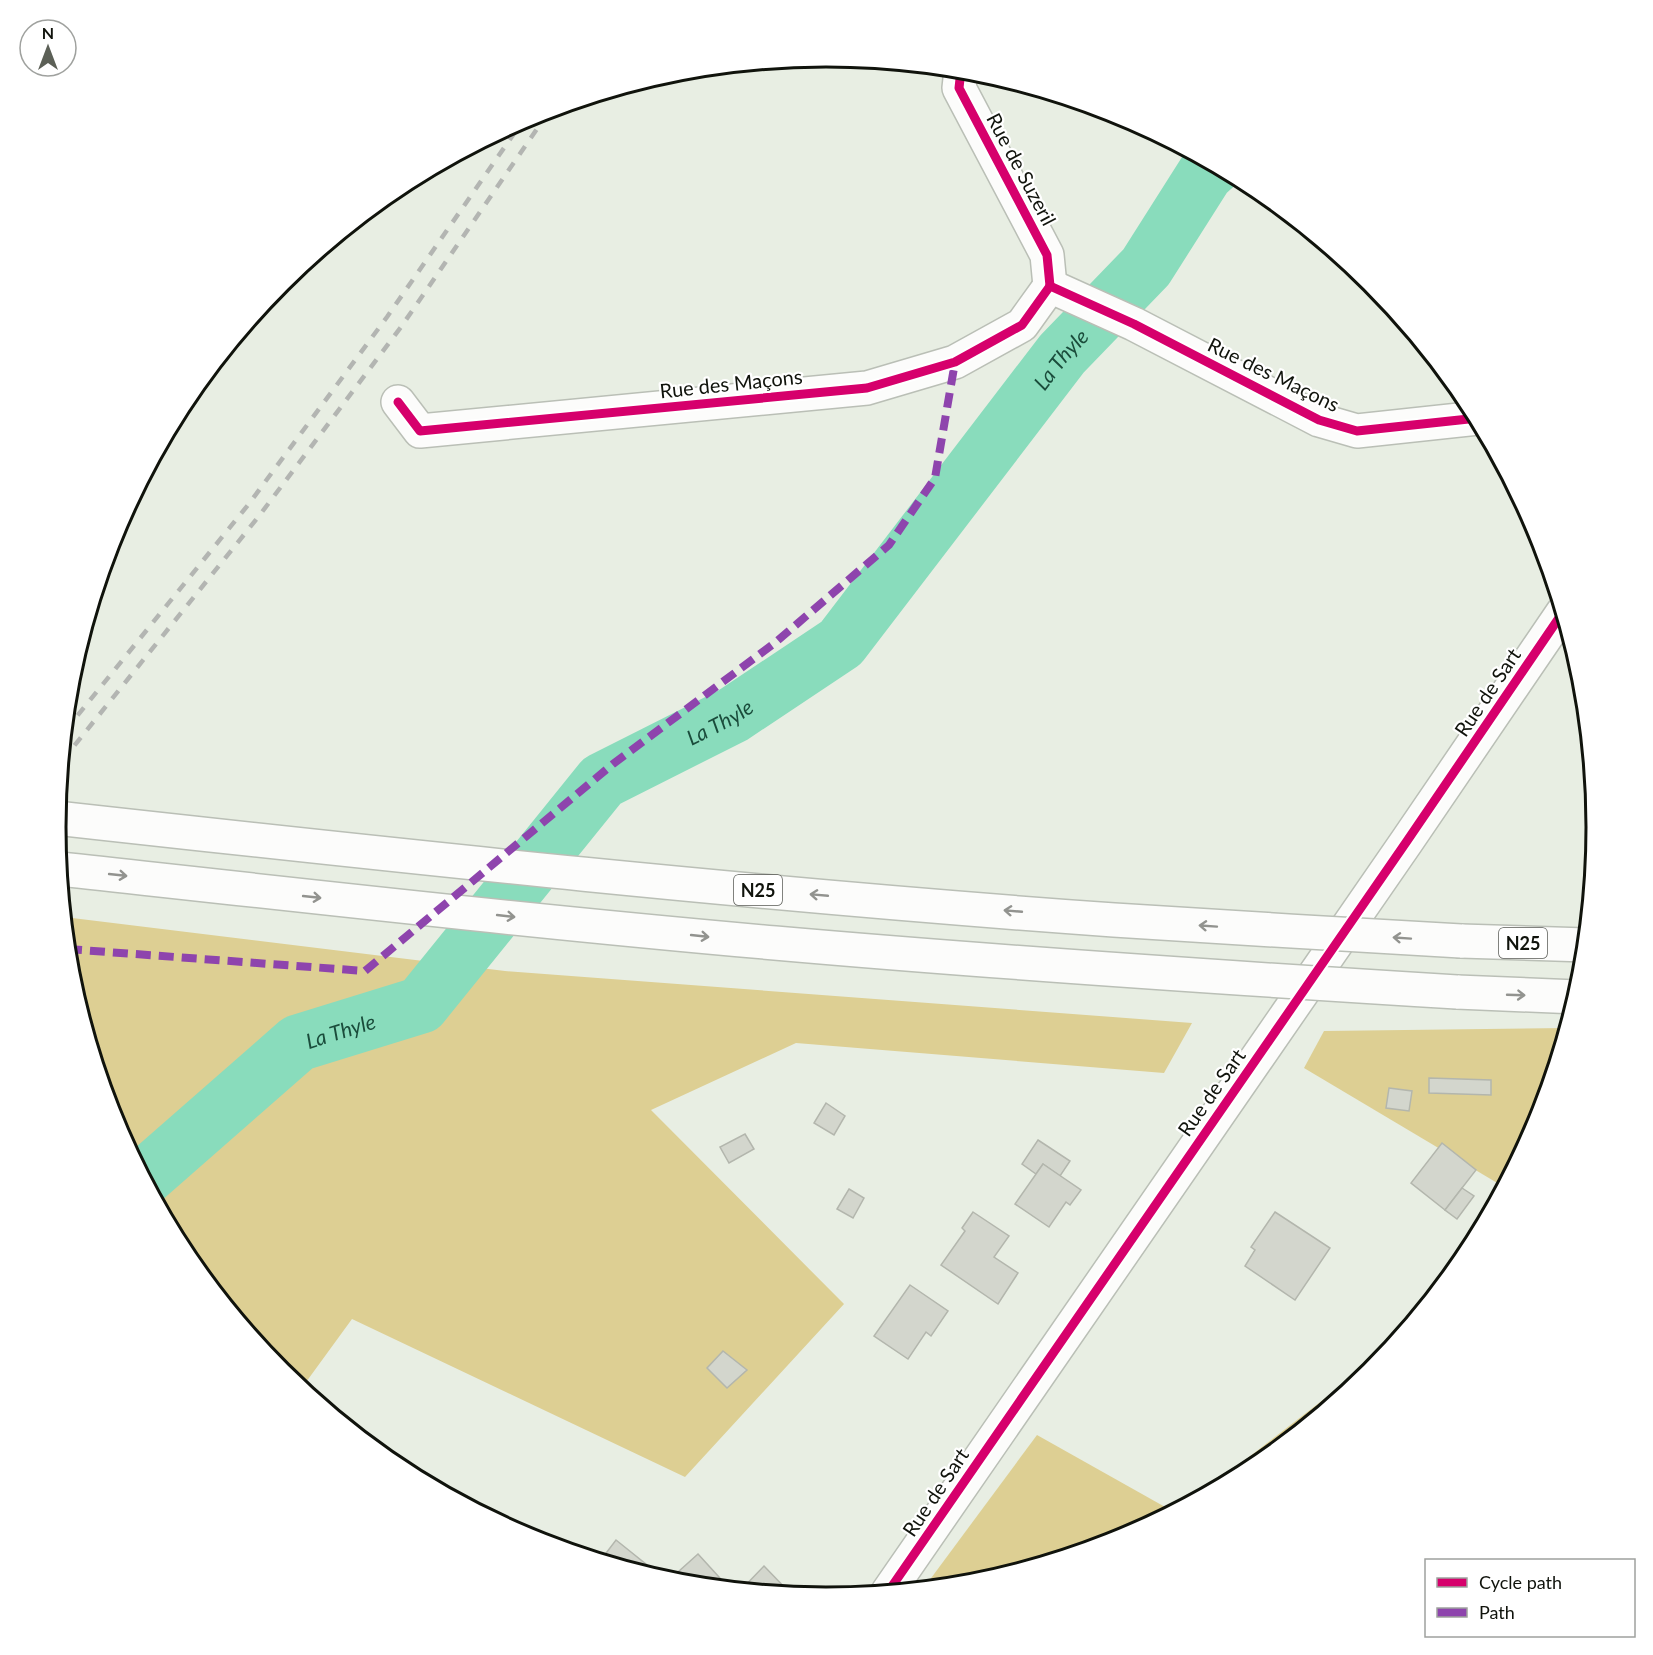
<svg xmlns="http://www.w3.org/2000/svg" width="1653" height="1655" viewBox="0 0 1653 1655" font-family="Lato,sans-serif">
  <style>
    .forest { fill: #ddcf93 }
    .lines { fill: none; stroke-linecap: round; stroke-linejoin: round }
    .river { stroke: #89dcbc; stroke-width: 57 }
    .building { fill: #d3d6cd; stroke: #b3b6ad; stroke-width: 1.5 }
    .minor-casing { stroke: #babfb6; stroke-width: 36 }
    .highway-casing { stroke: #babfb6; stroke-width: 36 }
    .minor { stroke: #fcfcfb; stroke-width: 33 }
    .highway { stroke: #fcfcfb; stroke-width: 33 }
    .rail { stroke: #b3b5b2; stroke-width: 4.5; stroke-dasharray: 10 10; stroke-linecap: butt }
    .highway-bridge-casing { stroke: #babfb6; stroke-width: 36; stroke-linecap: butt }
    .highway-bridge { stroke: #fcfcfb; stroke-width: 33 }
    .quiet { stroke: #8e44ad; stroke-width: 8; stroke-dasharray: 15 8; stroke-linecap: butt }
    .cycleway-casing { stroke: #fff; stroke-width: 13 }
    .cycleway { stroke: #d6006c; stroke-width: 9 }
    .oneway { stroke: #92938f }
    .labels { text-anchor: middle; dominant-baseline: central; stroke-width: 4.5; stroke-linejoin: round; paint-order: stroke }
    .shield { fill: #fff; stroke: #585a55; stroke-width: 1.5 }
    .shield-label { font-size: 18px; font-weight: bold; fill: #10130c }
    .street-label { font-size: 20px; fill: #10130c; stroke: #fff }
    .water-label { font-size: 21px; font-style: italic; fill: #1a4c3b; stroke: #fff }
    .rim { fill: none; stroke: #10130c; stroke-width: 3 }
  </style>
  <rect width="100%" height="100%" fill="#e8eee3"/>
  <g class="forest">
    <path d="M64 917 505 971 1192 1023 1164 1073 796 1043 651 1110 844 1304 685 1477 352 1319 301 1389 281 1372 185 1256 114 1122 70 978Z"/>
    <path d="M1567 1028 1539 1123 1504 1187 1304 1068 1324 1031Z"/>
    <path d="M1341 1386 1350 1390 1255 1469 1188 1504Z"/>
    <path d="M1037 1435 1174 1512 1121 1540 977 1584 923 1589Z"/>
  </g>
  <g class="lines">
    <path class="river" id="s1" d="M144 1178 298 1043 421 1005 602 781 733 715 841 643 1062 354 1146 267 1205 174 1215 165"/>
  </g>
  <g class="building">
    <path d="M1429 1078 1491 1080V1095L1429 1093Z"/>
    <path d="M1389 1088 1412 1091 1409 1111 1386 1108Z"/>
    <path d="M826 1103 845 1116 834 1135 814 1123Z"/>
    <path d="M745 1134 754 1149 729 1163 720 1147Z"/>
    <path d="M1038 1140 1070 1161 1060 1176 1043 1164 1036 1174 1022 1164Z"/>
    <path d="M1442 1143 1476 1170 1445 1210 1411 1183Z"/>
    <path d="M1043 1164 1081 1190 1070 1205 1066 1202 1049 1227 1015 1204Z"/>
    <path d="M1462 1188 1474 1196 1457 1219 1445 1210Z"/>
    <path d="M849 1189 864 1198 853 1218 837 1209Z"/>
    <path d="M973 1212 1009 1236 994 1257 1018 1273 998 1304 941 1265 965 1231 962 1228Z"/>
    <path d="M1275 1212 1330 1248 1295 1300 1245 1266 1255 1250 1251 1247Z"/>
    <path d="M910 1285 948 1311 931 1336 926 1332 908 1359 874 1336Z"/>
    <path d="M723 1351 747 1370 727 1388 707 1368Z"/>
    <path d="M616 1540 652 1569 648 1575 600 1561Z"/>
    <path d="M698 1554 729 1588 728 1589 668 1581Z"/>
    <path d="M764 1566 792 1595 741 1590Z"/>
  </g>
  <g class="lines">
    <g class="minor-casing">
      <g id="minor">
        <path d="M961 70 959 88 1047 255 1050 286"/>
        <path d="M1050 286 1134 324 1319 420 1357 431 1478 418"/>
        <path d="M398 402 420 431 867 388 955 362 1022 325 1050 286"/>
        <path d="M888 1592 1407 841 1563 612"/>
      </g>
    </g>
    <g class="highway-casing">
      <g id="highway">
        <path d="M1461 941 1586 945"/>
        <path d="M1457 992 1577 997"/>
      </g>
    </g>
    <use href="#minor" class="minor"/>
    <use href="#highway" class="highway"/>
    <g class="rail">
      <path d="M65 731 248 505 387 317 524 119"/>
      <path d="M62 761 259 516 401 327 550 110"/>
    </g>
    <g class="highway-bridge-casing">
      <g id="highway-bridge">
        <path d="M56 818C408 857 761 895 1114 920 1230 928 1345 934 1461 941"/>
        <path d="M60 869C298 895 536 922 775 943 1002 963 1230 978 1457 992"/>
      </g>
    </g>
    <use href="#highway-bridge" class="highway-bridge"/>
    <path class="quiet" d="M67 949 365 971 613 764 776 642 889 545 935 478 955 362"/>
    <g class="cycleway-casing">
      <g id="cycleway">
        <path d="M961 70 959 88 1047 255 1050 286"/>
        <path d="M1050 286 1134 324 1319 420 1357 431 1478 418"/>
        <path d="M398 402 420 431 867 388 955 362 1022 325 1050 286"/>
        <path d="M888 1592 1407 841 1563 612"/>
      </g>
    </g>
    <use href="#cycleway" class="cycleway"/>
  </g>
  <defs><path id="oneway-shaft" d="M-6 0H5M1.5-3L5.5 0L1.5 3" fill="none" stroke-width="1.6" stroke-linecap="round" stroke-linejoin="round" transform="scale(1.5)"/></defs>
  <g class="oneway">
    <use href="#oneway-shaft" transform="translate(118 875) rotate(6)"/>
    <use href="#oneway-shaft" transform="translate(819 895) rotate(-175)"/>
    <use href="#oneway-shaft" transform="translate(312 897) rotate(6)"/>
    <use href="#oneway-shaft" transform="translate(1013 911) rotate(-175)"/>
    <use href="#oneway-shaft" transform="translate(506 916) rotate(6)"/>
    <use href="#oneway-shaft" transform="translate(1208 926) rotate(-176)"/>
    <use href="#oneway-shaft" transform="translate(700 936) rotate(6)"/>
    <use href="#oneway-shaft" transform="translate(1402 938) rotate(-176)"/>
    <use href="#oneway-shaft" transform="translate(1516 995) rotate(2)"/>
  </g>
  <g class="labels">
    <g class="shield">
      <rect x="734" y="875" width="48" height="30" rx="4.5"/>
      <rect x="1499" y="928" width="48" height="30" rx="4.5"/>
    </g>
    <g class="shield-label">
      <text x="758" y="890">N25</text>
      <text x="1523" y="943">N25</text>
    </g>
    <g class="street-label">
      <text transform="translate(1022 169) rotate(62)">Rue de Suzeril</text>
      <text transform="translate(1274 374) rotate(26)">Rue des Maçons</text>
      <text transform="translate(731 383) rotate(-6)">Rue des Maçons</text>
      <text transform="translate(1487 692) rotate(-56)">Rue de Sart</text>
      <text transform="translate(1211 1092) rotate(-55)">Rue de Sart</text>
      <text transform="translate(935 1492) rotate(-56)">Rue de Sart</text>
    </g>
    <g class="water-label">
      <text stroke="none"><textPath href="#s1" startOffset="1257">La Thyle</textPath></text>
      <text stroke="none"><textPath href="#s1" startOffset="753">La Thyle</textPath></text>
      <text stroke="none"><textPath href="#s1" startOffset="249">La Thyle</textPath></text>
    </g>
  </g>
  <path d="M0 0H1653V1655H0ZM66 827a760 760 0 1 1 1520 0a760 760 0 1 1-1520 0Z" fill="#fff" fill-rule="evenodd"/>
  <path class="rim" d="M66 827a760 760 0 1 1 1520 0a760 760 0 1 1-1520 0Z"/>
  <rect x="1425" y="1559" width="210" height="78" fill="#ffffff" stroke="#9fa19e" stroke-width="1.5"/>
  <rect x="1437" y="1578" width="30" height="9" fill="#d6006c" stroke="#9fa19e" stroke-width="1.5"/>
  <text x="1479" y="1589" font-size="18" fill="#10130c">Cycle path</text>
  <rect x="1437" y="1608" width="30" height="9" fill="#8e44ad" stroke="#9fa19e" stroke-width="1.5"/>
  <text x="1479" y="1619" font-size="18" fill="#10130c">Path</text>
  <g transform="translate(48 48)"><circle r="28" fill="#ffffff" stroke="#9fa19e" stroke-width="1.5"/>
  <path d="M0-4.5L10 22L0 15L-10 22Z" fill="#5c6057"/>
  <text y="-9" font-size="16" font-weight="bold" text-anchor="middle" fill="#10130c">N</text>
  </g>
</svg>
